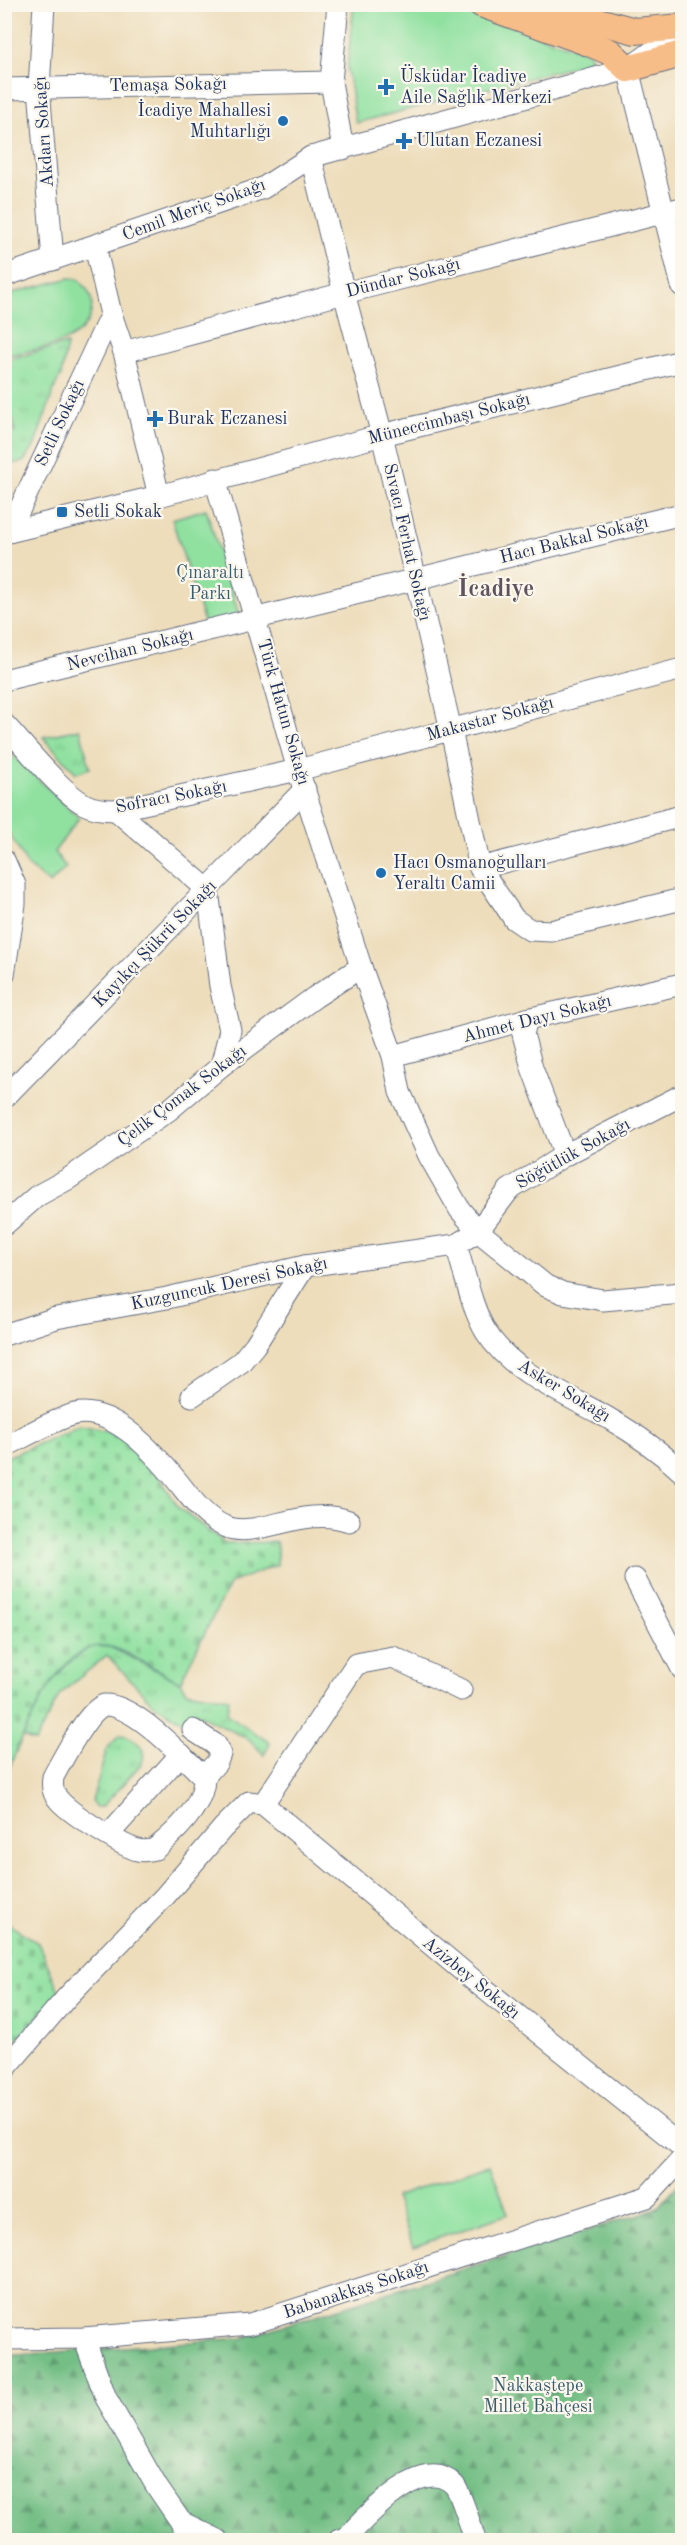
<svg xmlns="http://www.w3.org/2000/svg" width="687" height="2545" viewBox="0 0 687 2545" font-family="'Old Standard TT',serif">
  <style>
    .grass { fill: url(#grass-tufts); stroke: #56887f; stroke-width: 1.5 }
    .forest { fill: url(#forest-firs); stroke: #487772; stroke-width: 1.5 }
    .cemetery { fill: url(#cemetery-stones); stroke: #56887f; stroke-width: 1.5 }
    .park { fill: #90e1a0; stroke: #56887f; stroke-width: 1.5 }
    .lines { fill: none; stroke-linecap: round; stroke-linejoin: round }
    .minor-casing { stroke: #646c7f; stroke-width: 23 }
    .major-casing { stroke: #646c7f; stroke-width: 28 }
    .minor { stroke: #fff; stroke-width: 21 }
    .major { stroke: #f7bd88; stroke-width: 26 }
    .poi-dot { fill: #1f6fb2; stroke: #fbf7ec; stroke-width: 2 }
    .labels { text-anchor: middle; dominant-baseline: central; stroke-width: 4.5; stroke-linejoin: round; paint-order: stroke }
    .poi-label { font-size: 18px; fill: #1b2f5e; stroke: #fbf7ec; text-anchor: start }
    .street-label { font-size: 18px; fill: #1b2f5e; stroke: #fbf7ec }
    .park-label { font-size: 18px; fill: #385c6e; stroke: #fbf7ec }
    .district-label { font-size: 24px; font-weight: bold; fill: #5f5360; stroke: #fbf7ec }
  </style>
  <defs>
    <pattern id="grass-tufts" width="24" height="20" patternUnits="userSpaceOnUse" patternTransform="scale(1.5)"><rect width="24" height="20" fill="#90e1a0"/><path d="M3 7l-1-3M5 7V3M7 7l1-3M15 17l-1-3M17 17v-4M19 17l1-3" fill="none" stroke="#7cc18c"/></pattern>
    <pattern id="forest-firs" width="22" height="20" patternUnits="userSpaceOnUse" patternTransform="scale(1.5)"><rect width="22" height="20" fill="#74bf86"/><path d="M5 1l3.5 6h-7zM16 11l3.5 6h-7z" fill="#5e9c71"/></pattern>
    <pattern id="cemetery-stones" width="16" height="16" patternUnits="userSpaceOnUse" patternTransform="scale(1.5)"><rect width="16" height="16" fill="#90e1a0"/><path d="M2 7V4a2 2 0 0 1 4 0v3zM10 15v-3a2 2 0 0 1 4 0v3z" fill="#7cc18c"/></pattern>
  </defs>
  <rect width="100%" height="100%" fill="#fbf7ec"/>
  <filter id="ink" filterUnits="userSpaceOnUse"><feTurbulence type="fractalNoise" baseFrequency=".0167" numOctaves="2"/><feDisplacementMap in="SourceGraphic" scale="12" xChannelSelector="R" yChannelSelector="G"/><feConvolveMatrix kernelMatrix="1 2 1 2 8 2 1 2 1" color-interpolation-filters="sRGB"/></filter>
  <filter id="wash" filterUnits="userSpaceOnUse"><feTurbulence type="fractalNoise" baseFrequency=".008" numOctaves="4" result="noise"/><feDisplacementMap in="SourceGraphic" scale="24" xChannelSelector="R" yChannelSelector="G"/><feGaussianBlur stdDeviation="1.35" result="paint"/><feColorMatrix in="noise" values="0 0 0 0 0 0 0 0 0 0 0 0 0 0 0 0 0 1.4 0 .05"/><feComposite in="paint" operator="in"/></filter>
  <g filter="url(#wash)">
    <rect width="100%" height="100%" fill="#edddbb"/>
    <g class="grass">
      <path d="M67 344 61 376 56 384 34 447 23 462 9 464 5 435 15 432 5 379V360Z"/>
      <path d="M80 729 90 768 76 773 43 737Z"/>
      <path d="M93 1646 110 1647 180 1682 186 1691 229 1698 227 1714 270 1743 264 1755 250 1740 195 1712 189 1725 153 1704 107 1655 60 1694 35 1742 23 1737C38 1701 57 1664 93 1646Z"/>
      <path d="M120 1735C135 1736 148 1749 142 1763L102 1807H95L92 1801 108 1746Z"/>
    </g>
    <path class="forest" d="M682 2180V2540H5V2356L243 2338 656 2209Z"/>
    <g class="cemetery">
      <path d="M80 1426 123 1435 151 1464 179 1508 225 1543 277 1542V1565L230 1583 180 1682C163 1674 126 1650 110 1647 58 1635 21 1742 5 1778V1458Z"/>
      <path d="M4 1921 38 1943 60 1993 5 2052Z"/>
    </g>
    <g class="park">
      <path d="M354 4 452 5 589 53 591 62 356 123 347 69Z"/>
      <path d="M70 278 78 279C88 288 94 299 91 312 84 346 34 349 5 356V295Z"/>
      <path d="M206 509 239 615 205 626 172 519Z"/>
      <path d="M5 748 79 818 54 852 66 867 50 884 28 866 5 826Z"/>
      <path d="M490 2164 508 2214 413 2247 395 2197Z"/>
    </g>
  </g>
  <g filter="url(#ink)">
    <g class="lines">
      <g class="minor-casing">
        <g id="minor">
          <path d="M44 4 39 88 53 260"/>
          <path d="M338 4 331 82 343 149"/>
          <path d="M628 69 682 286"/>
          <path d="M4 89 331 82"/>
          <path d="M311 157 344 293 382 435 451 730 480 868 514 919 530 930 551 931 682 899"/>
          <path d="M95 246 111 314 124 352 159 496"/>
          <path d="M4 276 263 188 311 157 628 69 682 30"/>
          <path d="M124 352 344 293 682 208"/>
          <path d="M215 479 298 770 361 967 393 1056 400 1092 429 1156 460 1210 478 1231 546 1286 563 1293 603 1300 682 1293"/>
          <path d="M9 532 111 314"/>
          <path d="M4 533 159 496 382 435 682 361"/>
          <path d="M4 680 682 514"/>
          <path d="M4 724C24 745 60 791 84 804 93 809 105 810 116 810L298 770 682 669"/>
          <path d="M116 810 208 890 220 986 230 1030 221 1066"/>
          <path d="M4 860 15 885V904L4 974"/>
          <path d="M480 868 682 816"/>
          <path d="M527 1019 523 1034 532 1068 565 1155"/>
          <path d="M393 1056 527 1019 682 984"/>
          <path d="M4 1098 305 789"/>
          <path d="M4 1225 37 1196 68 1179 169 1110 221 1066 315 997 361 967"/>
          <path d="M456 1245C465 1273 471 1307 486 1332 513 1374 566 1394 608 1418 634 1433 661 1452 682 1472"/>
          <path d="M4 1335 56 1318 167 1298 305 1266 456 1245 478 1231 509 1190 565 1155 682 1095"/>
          <path d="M192 1396 241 1362 255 1345 305 1266"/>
          <path d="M4 1447C24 1437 55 1419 75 1414 114 1406 156 1455 178 1482 190 1497 205 1518 224 1526 256 1541 304 1504 349 1521"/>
          <path d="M635 1579 682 1669"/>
          <path d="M104 1705C135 1704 181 1756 204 1777 205 1805 176 1832 155 1849 148 1851 140 1852 132 1848 116 1842 68 1812 58 1799 52 1792 52 1785 53 1777 63 1759 86 1712 104 1705Z"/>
          <path d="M193 1730 216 1745 220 1754 217 1762 204 1777"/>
          <path d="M263 1804 356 1664 393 1657 461 1690"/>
          <path d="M109 1834 181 1754"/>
          <path d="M4 2070 68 1996 165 1896 223 1828 249 1802 263 1804 471 1978 682 2147"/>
          <path d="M84 2338 106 2398 157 2487 181 2522 187 2540"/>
          <path d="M4 2339 84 2338 250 2324 647 2197 682 2159"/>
          <path d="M181 2522 218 2540"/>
          <path d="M339 2540 346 2538C366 2517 424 2452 454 2485 460 2491 472 2530 475 2540"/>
        </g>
      </g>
      <g class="major-casing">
        <g id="major">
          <path d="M481 4 589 43 610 52 628 69 682 54"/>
          <path d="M536 4 635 31 682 27"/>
        </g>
      </g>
      <use href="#minor" class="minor"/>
      <use href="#major" class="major"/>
    </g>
  </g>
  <g class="poi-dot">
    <path d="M383 78h6v6h6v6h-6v6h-6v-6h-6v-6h6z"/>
    <circle cx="283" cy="121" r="6"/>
    <path d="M401 132h6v6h6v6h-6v6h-6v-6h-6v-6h6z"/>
    <path d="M152 410h6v6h6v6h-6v6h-6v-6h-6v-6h6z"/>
    <rect x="56" y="506" width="12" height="12" rx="3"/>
    <circle cx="381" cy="873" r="6"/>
  </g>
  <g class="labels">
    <g class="poi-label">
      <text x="400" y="77">Üsküdar İcadiye<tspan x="400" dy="21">Aile Sağlık Merkezi</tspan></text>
      <text x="271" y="111" text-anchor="end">İcadiye Mahallesi<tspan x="271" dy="21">Muhtarlığı</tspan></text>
      <text x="416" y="141">Ulutan Eczanesi</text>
      <text x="167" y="419">Burak Eczanesi</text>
      <text x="74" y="512">Setli Sokak</text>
      <text x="393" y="863">Hacı Osmanoğulları<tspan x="393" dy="21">Yeraltı Camii</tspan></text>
    </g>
    <g class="street-label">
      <text transform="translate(168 85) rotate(-1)">Temaşa Sokağı</text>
      <text transform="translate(44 132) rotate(-94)">Akdarı Sokağı</text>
      <text transform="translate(194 210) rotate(-20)">Cemil Meriç Sokağı</text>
      <text transform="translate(403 278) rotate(-14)">Dündar Sokağı</text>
      <text transform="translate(449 419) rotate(-14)">Müneccimbaşı Sokağı</text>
      <text transform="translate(60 423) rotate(-65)">Setli Sokağı</text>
      <text transform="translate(574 540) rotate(-14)">Hacı Bakkal Sokağı</text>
      <text transform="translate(407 542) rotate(77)">Sıvacı Ferhat Sokağı</text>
      <text transform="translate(130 650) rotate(-14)">Nevcihan Sokağı</text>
      <text transform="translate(283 712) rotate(74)">Türk Hatun Sokağı</text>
      <text transform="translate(490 719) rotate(-15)">Makastar Sokağı</text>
      <text transform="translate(171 797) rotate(-11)">Sofracı Sokağı</text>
      <text transform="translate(155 944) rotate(-46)">Kayıkçı Şükrü Sokağı</text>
      <text transform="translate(537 1019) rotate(-14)">Ahmet Dayı Sokağı</text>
      <text transform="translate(182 1096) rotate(-37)">Çelik Çomak Sokağı</text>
      <text transform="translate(573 1154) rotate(-29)">Söğütlük Sokağı</text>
      <text transform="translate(229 1284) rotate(-12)">Kuzguncuk Deresi Sokağı</text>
      <text transform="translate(564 1391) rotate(31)">Asker Sokağı</text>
      <text transform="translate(471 1978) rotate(39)">Azizbey Sokağı</text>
      <text transform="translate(356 2290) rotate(-18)">Babanakkaş Sokağı</text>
    </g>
    <g class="park-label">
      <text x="210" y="573">Çınaraltı<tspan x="210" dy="21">Parkı</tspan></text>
      <text x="538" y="2386">Nakkaştepe<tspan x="538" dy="21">Millet Bahçesi</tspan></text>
    </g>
    <g class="district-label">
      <text x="496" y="590">İcadiye</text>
    </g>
  </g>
  <rect width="687" height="2545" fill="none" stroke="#fbf7ec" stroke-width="24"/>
</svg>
